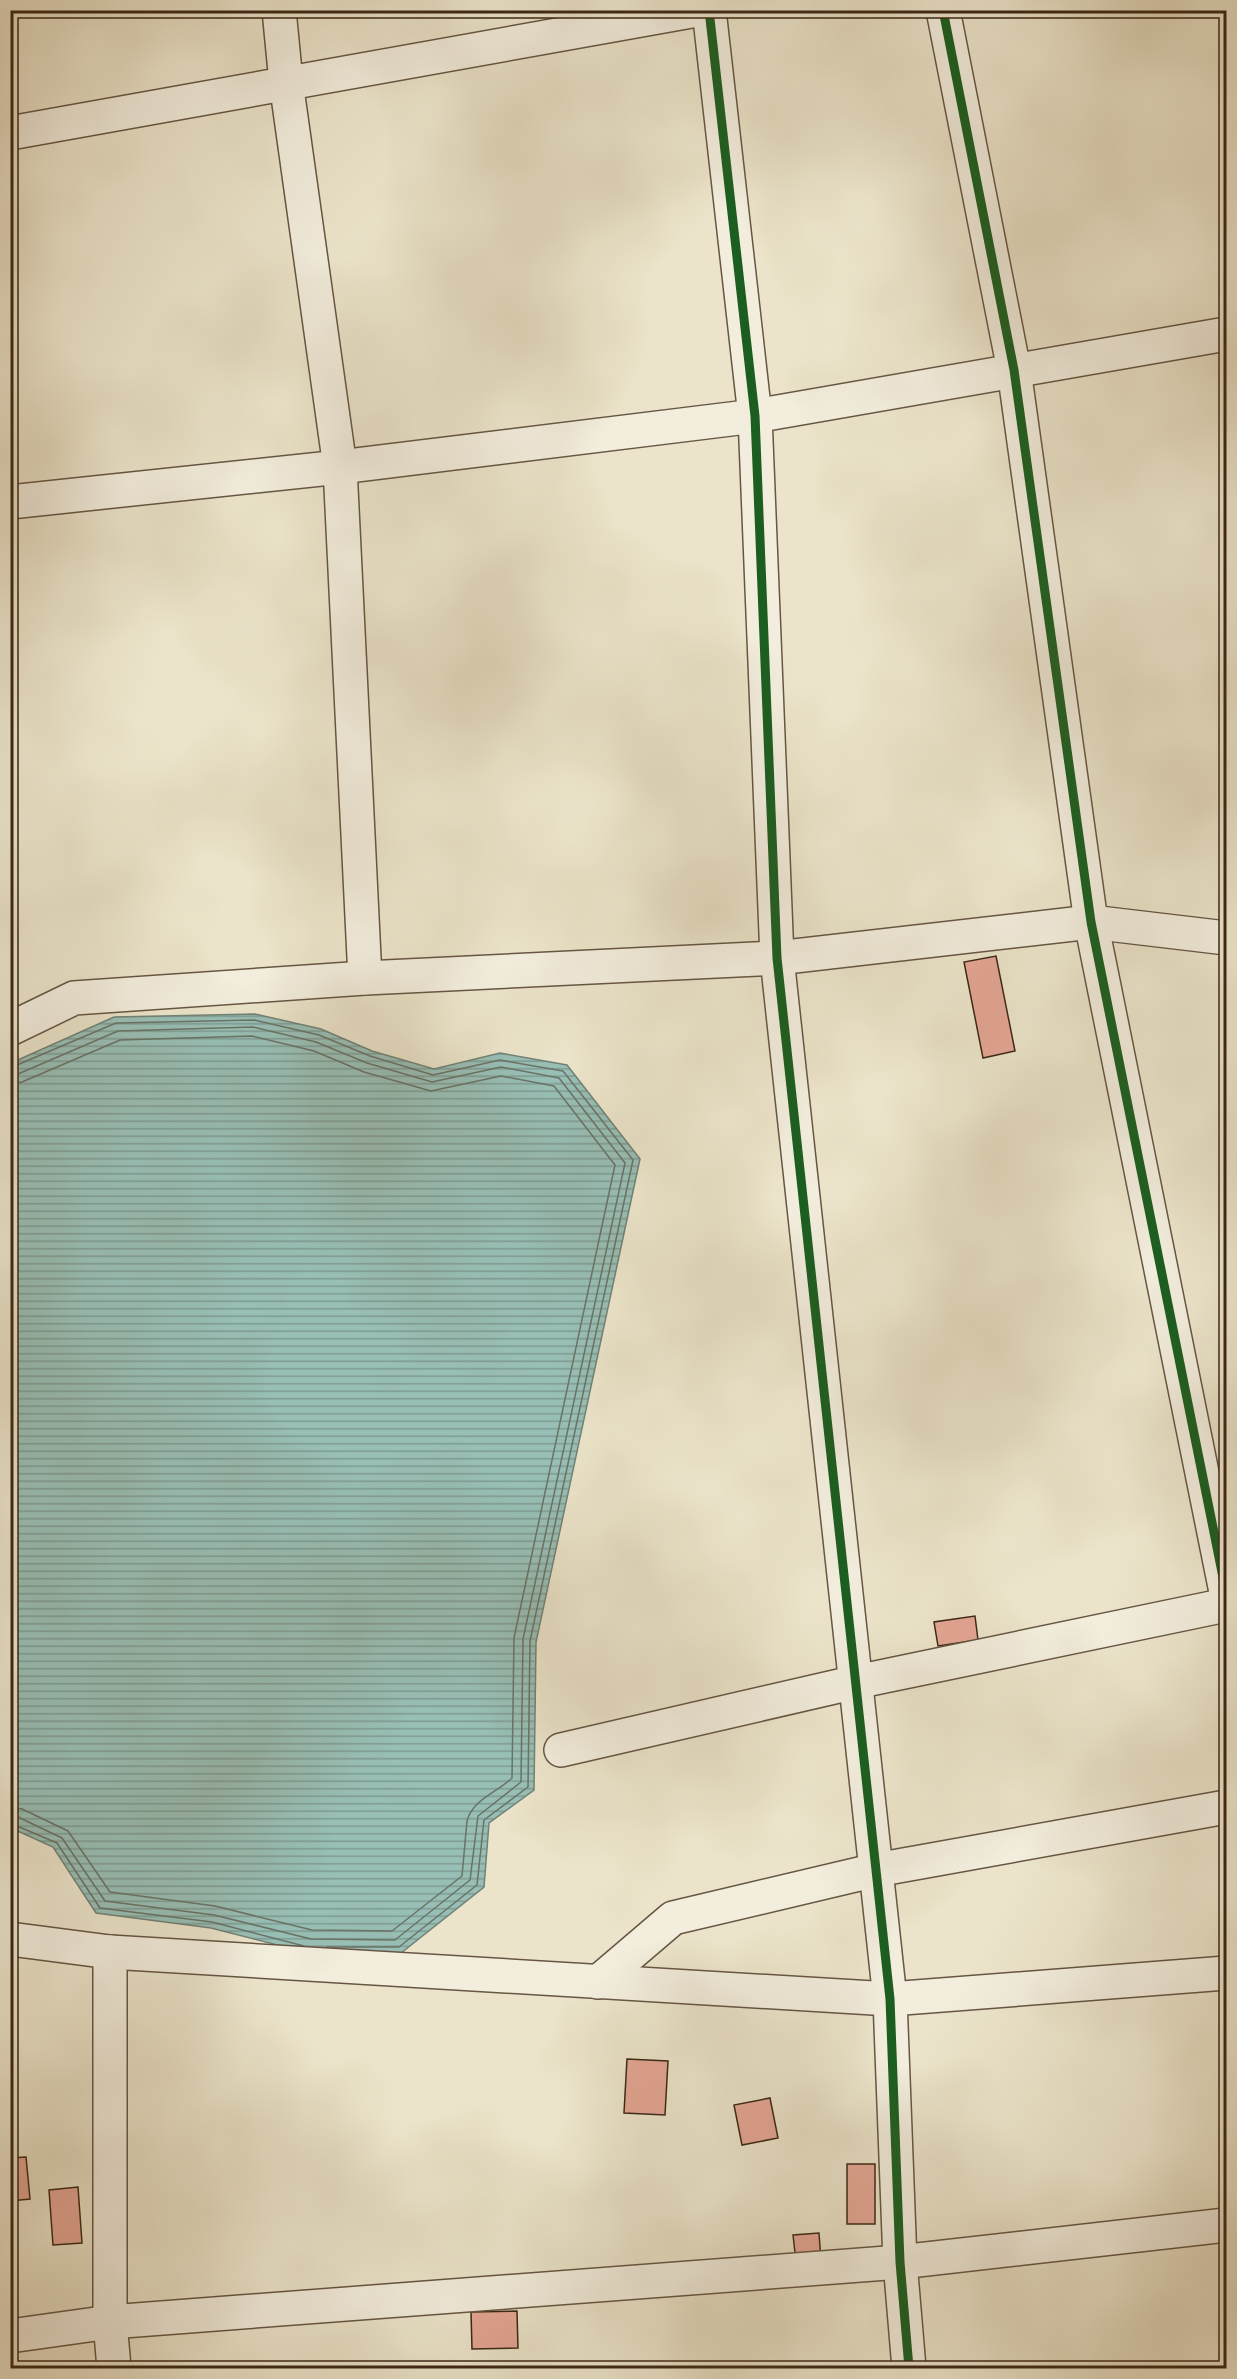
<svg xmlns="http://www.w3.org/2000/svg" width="1237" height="2379" viewBox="0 0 1237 2379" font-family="'IM FELL DW Pica',serif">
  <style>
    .water { fill: url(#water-rules); stroke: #728276; stroke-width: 1.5 }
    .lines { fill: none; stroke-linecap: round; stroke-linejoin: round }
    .shore { stroke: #697366; stroke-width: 1.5 }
    .building { fill: #e4a694; stroke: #3a2716; stroke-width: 1.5 }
    .minor-casing { stroke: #665643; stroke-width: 36 }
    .minor { stroke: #f2eddd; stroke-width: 33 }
    .cycleway-casing { stroke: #f2eddd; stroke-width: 13 }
    .cycleway { stroke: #1b5e20; stroke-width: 9 }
  </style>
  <defs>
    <pattern id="water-rules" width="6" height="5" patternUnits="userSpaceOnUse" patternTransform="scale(1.5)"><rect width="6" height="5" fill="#98bfb6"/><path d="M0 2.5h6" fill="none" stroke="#7d9b93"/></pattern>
  </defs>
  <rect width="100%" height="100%" fill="#ebe4ca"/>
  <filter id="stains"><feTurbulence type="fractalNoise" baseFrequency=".00333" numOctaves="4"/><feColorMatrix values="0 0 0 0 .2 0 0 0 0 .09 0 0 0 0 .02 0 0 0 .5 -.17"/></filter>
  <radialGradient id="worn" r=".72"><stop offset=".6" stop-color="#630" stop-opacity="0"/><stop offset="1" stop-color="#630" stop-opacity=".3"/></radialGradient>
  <path class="water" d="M255 1014 321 1029 372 1051 434 1069 500 1053 567 1065 640 1159 536 1642 534 1790 489 1823 484 1887 401 1953H309L211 1928 96 1913 53 1847 11 1828V1063L114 1017Z"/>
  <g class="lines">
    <g class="shore">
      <path d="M10 1068 116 1023 254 1020 319 1035 370 1056 433 1075 500 1060 563 1071 633 1160 530 1641 528 1787 484 1820 477 1885 399 1947H327"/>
      <path d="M10 1075 18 1074 118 1031 253 1027 316 1042 367 1063 432 1082 501 1067 559 1078 625 1163 523 1639 521 1782 478 1816 470 1880 395 1940 311 1939 214 1915 105 1901 62 1838 18 1817 10 1816"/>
      <path d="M10 1084 22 1082 120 1040 252 1036 314 1051 364 1072 431 1091 501 1076 554 1086 615 1165 514 1638 512 1778C498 1792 472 1800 467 1821L462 1876 392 1931 312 1930 215 1906 110 1892 68 1831 22 1809 10 1807"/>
      <path d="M10 1823 57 1843 100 1908 212 1922 304 1946"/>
    </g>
  </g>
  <g class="building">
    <path d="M996 956 1015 1051 983 1058 964 962Z"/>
    <path d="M975 1616 978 1640 938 1646 934 1622Z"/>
    <path d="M627 2059 668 2061 665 2115 624 2113Z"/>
    <path d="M770 2098 778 2138 742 2145 734 2105Z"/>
    <path d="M26 2157 30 2199 10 2201V2158Z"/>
    <rect x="847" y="2164" width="28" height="60"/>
    <path d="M78 2187 82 2243 53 2245 49 2190Z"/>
    <path d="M819 2233 821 2260 796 2262 793 2235Z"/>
    <path d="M517 2311 518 2348 472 2349 471 2312Z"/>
  </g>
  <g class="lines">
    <g class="minor-casing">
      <g id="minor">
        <path d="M279 10 286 82 340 467 365 978"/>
        <path d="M709 10 755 416 777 958 890 1999 900 2262 909 2368"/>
        <path d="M943 10 1014 370 1091 922 1226 1592"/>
        <path d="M10 133 697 10"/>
        <path d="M10 502 340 467 755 416 1226 334"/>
        <path d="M10 1029 74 998 365 978 777 958 1091 922 1226 938"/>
        <path d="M561 1750 856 1682 1226 1605"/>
        <path d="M10 1939 110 1952 890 1999 1226 1973"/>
        <path d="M110 1952V2322L114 2368"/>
        <path d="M598 1982 673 1918 876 1870 1226 1807"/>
        <path d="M10 2336 110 2322 900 2262 1226 2225"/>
      </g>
    </g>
    <use href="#minor" class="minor"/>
    <g class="cycleway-casing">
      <g id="cycleway">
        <path d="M709 10 755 416 777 958 890 1999 900 2262 909 2368"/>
        <path d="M943 10 1014 370 1091 922 1226 1592"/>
      </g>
    </g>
    <use href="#cycleway" class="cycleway"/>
  </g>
  <rect width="1237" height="2379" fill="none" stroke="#ebe4ca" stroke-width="36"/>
  <rect x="12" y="12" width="1213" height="2355" fill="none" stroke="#3a2716" stroke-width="3"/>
  <rect x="18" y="18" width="1201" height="2343" fill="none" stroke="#3a2716" stroke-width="1.5"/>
  <rect width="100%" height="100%" filter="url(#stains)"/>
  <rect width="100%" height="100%" fill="url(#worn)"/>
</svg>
